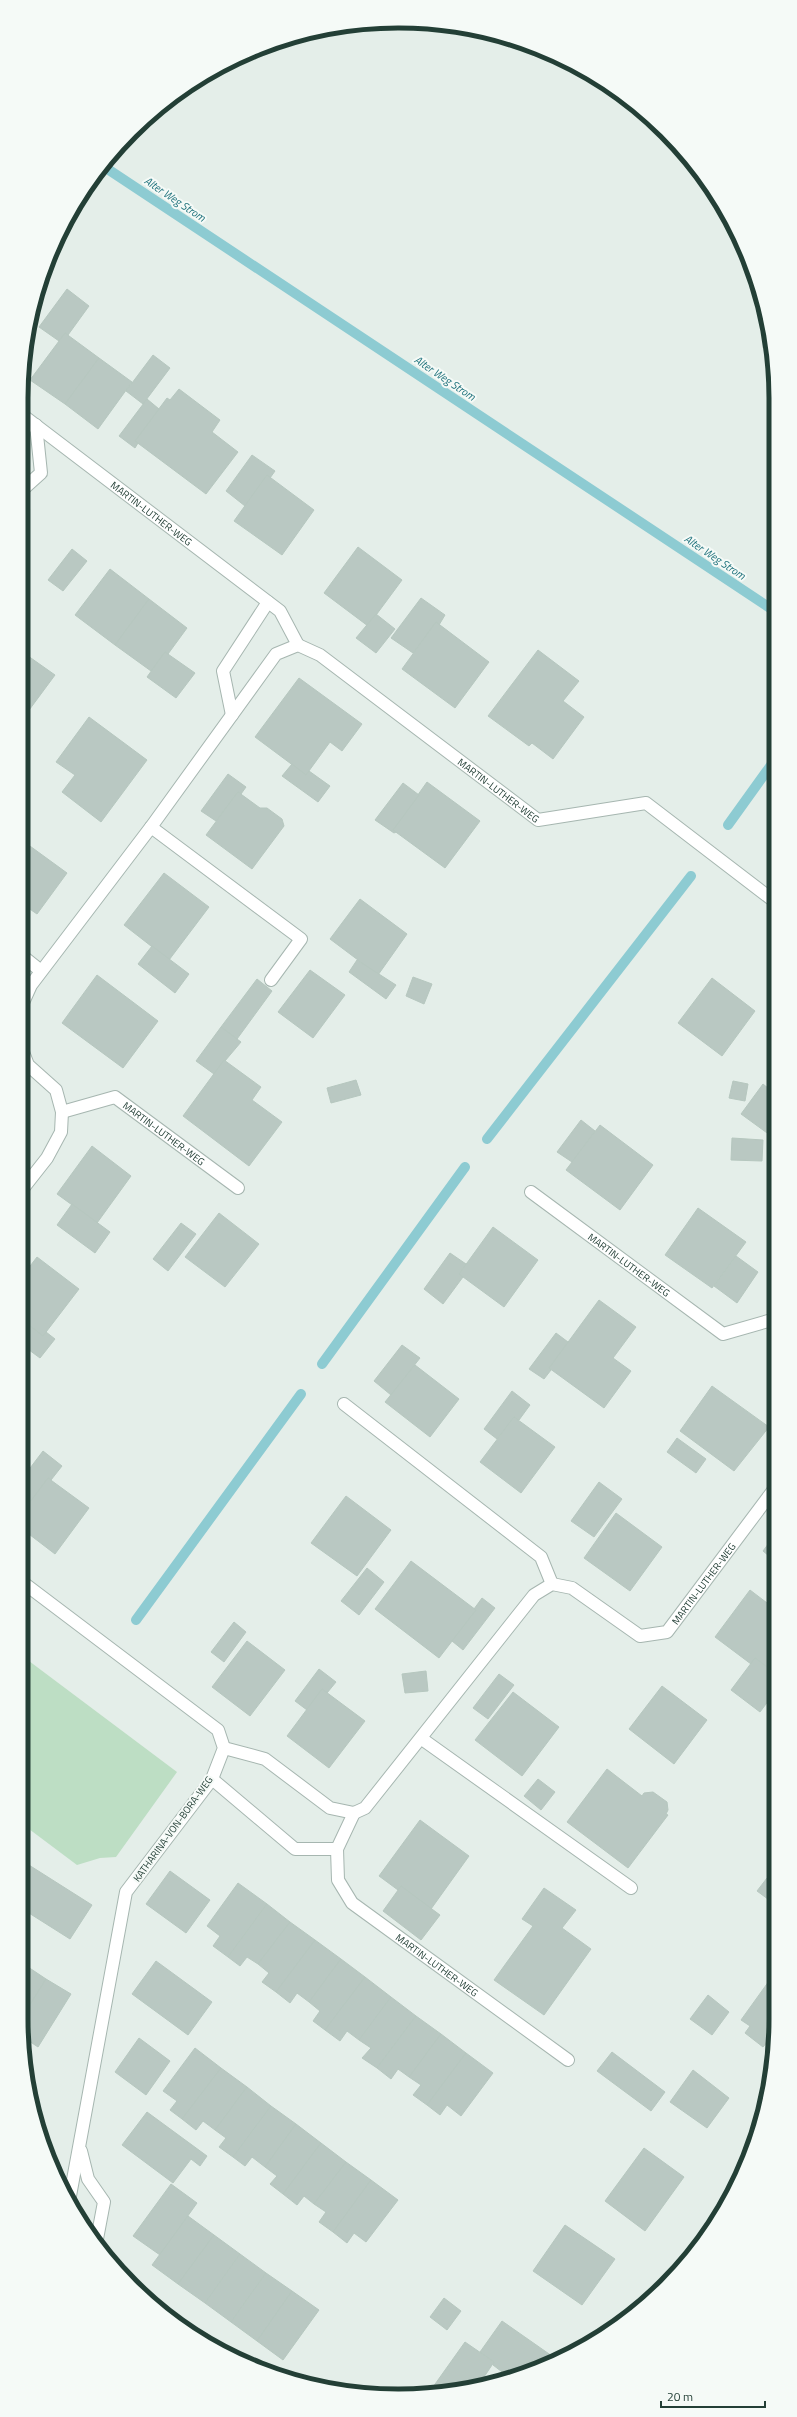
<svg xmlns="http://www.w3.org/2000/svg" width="797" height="2417" viewBox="0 0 797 2417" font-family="'Titillium Web',sans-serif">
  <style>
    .green { fill: #bddec4 }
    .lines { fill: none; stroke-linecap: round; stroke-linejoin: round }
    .stream { stroke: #8dcbd2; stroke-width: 10 }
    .building { fill: #b9c8c2; stroke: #b6c7bf }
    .street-casing { stroke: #a6b6b0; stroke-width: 14 }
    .street { stroke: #fff; stroke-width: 12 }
    .labels { text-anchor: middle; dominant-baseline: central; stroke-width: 4; stroke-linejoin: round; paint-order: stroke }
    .street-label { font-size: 10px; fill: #233f36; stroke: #f5faf7 }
    .water-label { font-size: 11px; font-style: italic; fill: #1d717b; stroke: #f5faf7 }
    .rim { fill: none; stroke: #233f36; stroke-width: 5 }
  </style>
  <rect width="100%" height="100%" fill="#e4eee9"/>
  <path class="green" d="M21 1655 177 1772 116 1857 100 1858 77 1865 21 1823Z"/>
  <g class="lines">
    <g class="stream">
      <path d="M103 166 773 610"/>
      <path d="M728 825 774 761"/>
      <path d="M487 1139 691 876"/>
      <path d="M322 1364 465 1167"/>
      <path d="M136 1620 301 1394"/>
    </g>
  </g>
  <g class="building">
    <path d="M67 289 89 306 68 335 65 333 59 341 39 327Z"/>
    <path d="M65 333 99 358 65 404 30 380Z"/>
    <path d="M153 355 170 368 143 404 126 391Z"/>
    <path d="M99 358 132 382 98 429 65 404Z"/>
    <path d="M179 389 220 420 212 432 238 452 206 494 135 441 167 398 170 400Z"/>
    <path d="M147 399 159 409 135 441 138 443 135 448 119 436Z"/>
    <path d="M252 455 275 471 270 478 267 475 245 506 226 491Z"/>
    <path d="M267 475 314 510 282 555 234 521Z"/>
    <path d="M358 547 402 580 368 626 324 593Z"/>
    <path d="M72 549 87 561 63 591 48 580Z"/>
    <path d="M110 569 149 599 115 645 75 615Z"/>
    <path d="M421 598 445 615 439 625 436 622 413 653 391 638Z"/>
    <path d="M149 599 187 628 168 654 165 652 151 671 115 645Z"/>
    <path d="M376 614 395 629 376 653 356 638Z"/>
    <path d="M436 622 489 662 455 708 402 669Z"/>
    <path d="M538 650 579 681 563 701 584 717 553 759 532 743 529 746 488 716Z"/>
    <path d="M21 651 55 675 21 721Z"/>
    <path d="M165 652 195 673 176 698 147 677Z"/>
    <path d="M299 678 362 724 342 751 330 742 306 775 255 737Z"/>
    <path d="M89 717 147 760 101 822 62 792 75 775 56 762Z"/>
    <path d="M292 764 306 775 309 771 330 786 318 802 282 776Z"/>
    <path d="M228 774 246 787 241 794 238 792 216 821 201 811Z"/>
    <path d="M427 782 480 821 445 868 393 830Z"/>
    <path d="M403 783 419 795 393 830 396 832 394 833 375 820Z"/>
    <path d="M238 792 260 808H267L282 819 284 826 252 869 206 835Z"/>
    <path d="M23 841 67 873 37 914 21 903V844Z"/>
    <path d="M164 873 209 907 169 960 124 925Z"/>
    <path d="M360 899 407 934 378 975 330 939Z"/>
    <path d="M152 946 189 974 175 993 138 964Z"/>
    <path d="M357 960 396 985 386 999 349 972Z"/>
    <path d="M310 970 345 995 313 1038 278 1012Z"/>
    <path d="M97 975 158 1021 123 1068 62 1023Z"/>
    <path d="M413 977 432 984 424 1004 406 996Z"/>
    <path d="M712 978 755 1011 722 1056 678 1023Z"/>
    <path d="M257 979 272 991 237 1039 221 1027Z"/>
    <path d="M221 1027 241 1042 214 1074 196 1061Z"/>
    <path d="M224 1060 261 1087 252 1100 282 1122 249 1166 183 1116Z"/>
    <path d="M356 1080 361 1095 331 1103 327 1088Z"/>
    <path d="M733 1081 748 1084 745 1101 729 1098Z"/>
    <path d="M763 1084 774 1093V1138L741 1114Z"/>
    <path d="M581 1120 595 1131 572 1162 557 1152Z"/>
    <path d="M600 1125 653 1165 620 1210 566 1170Z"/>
    <path d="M732 1138 763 1140 762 1161 731 1160Z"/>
    <path d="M92 1146 131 1176 97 1223 57 1194Z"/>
    <path d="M72 1204 110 1232 95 1253 57 1225Z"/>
    <path d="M698 1208 746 1242 712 1288 665 1255Z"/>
    <path d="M219 1213 259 1244 225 1287 185 1257Z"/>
    <path d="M181 1223 196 1234 168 1271 153 1259Z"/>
    <path d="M493 1227 538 1260 504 1307 459 1274Z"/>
    <path d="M450 1253 466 1264 459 1274 463 1277 443 1304 424 1289Z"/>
    <path d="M736 1256 758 1272 737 1303 714 1286Z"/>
    <path d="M37 1257 79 1289 43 1336 21 1319V1278Z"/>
    <path d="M599 1300 636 1327 613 1358 631 1371 604 1408 549 1368Z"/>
    <path d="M21 1319 43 1336 46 1332 55 1339 40 1358 21 1344Z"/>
    <path d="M556 1333 568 1342 549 1368 551 1370 544 1379 529 1369Z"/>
    <path d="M402 1345 420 1358 391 1395 374 1381Z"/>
    <path d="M415 1365 459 1399 430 1437 385 1402Z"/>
    <path d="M712 1386 769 1427 734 1471 680 1431Z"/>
    <path d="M512 1391 530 1405 519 1420 514 1417 497 1439 484 1429Z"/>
    <path d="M514 1417 555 1447 521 1493 480 1462Z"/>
    <path d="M677 1438 706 1459 696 1473 667 1452Z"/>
    <path d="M43 1451 62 1466 51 1480 48 1478 31 1501 21 1494V1480Z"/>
    <path d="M48 1478 89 1508 55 1554 21 1528V1514Z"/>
    <path d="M599 1482 622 1499 594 1537 571 1521Z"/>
    <path d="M346 1496 391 1530 357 1576 311 1543Z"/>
    <path d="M616 1513 662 1547 630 1591 584 1558Z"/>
    <path d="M775 1535V1561L763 1551Z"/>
    <path d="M411 1561 476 1610 439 1658 375 1609Z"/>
    <path d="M367 1568 384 1582 359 1615 341 1601Z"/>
    <path d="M750 1590 775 1609V1658L768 1668 755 1658 751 1664 715 1637Z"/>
    <path d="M482 1598 495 1608 463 1650 452 1641 476 1610 474 1609Z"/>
    <path d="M234 1622 246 1632 224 1662 211 1652Z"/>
    <path d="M247 1641 285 1670 250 1716 212 1687Z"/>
    <path d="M755 1658 775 1673V1692L760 1712 731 1690Z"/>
    <path d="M319 1669 336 1682 327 1693 322 1689 307 1710 295 1701Z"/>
    <path d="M426 1671 428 1691 405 1693 402 1674Z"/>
    <path d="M499 1674 514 1685 488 1719 473 1708Z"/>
    <path d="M662 1686 707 1720 674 1764 629 1729Z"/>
    <path d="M322 1689 365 1721 329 1768 287 1736Z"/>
    <path d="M513 1692 559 1727 522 1776 475 1740Z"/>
    <path d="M607 1769 642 1796 644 1793 653 1792 667 1802 668 1810 666 1814 668 1815 628 1868 567 1822Z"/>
    <path d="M538 1779 555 1792 541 1810 524 1796Z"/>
    <path d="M420 1820 469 1856 431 1909 401 1886 398 1890 379 1876Z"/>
    <path d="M21 1860 92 1905 70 1939 21 1908Z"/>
    <path d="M170 1871 210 1900 186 1933 146 1904Z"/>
    <path d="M767 1878 776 1884V1905L757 1891Z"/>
    <path d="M238 1883 267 1904 228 1957 213 1946 220 1936 207 1926Z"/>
    <path d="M401 1886 440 1915 421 1940 383 1911Z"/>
    <path d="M544 1888 576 1910 562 1928 591 1949 544 2015 494 1980 533 1926 522 1919Z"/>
    <path d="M267 1904 290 1922 258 1964 247 1957 240 1966 228 1957Z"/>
    <path d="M290 1922 315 1940 276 1992 262 1982 269 1973 258 1964Z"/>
    <path d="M315 1940 341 1959 309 2002 297 1993 290 2003 276 1992Z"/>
    <path d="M341 1959 365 1977 325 2030 313 2021 320 2011 309 2002Z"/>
    <path d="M156 1961 212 2002 188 2035 132 1994Z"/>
    <path d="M22 1963 46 1979 21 2019V1964Z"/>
    <path d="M776 1972V1986L769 1981Z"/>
    <path d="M365 1977 391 1997 359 2040 347 2031 340 2041 325 2030Z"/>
    <path d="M46 1979 71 1994 38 2047 23 2037 21 2019Z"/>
    <path d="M769 1981 776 1986V2018L774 2044 769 2040 763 2047 745 2033 750 2026 741 2020Z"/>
    <path d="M708 1995 729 2012 712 2035 690 2019Z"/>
    <path d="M391 1997 416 2016 377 2068 362 2058 371 2048 359 2040Z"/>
    <path d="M416 2016 441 2034 409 2077 398 2069 391 2079 377 2068Z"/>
    <path d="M441 2034 466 2053 427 2105 413 2095 421 2085 409 2077Z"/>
    <path d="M139 2038 170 2061 146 2095 115 2072Z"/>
    <path d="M195 2048 221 2068 182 2119 170 2110 177 2101 163 2091Z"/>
    <path d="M612 2052 665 2092 651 2111 597 2071Z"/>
    <path d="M466 2053 493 2073 461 2116 447 2105 440 2115 427 2105Z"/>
    <path d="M221 2068 247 2087 215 2130 203 2121 196 2130 182 2119Z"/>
    <path d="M693 2070 729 2098 707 2128 670 2102Z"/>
    <path d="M247 2087 271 2106 233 2157 219 2147 226 2138 215 2130Z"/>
    <path d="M271 2106 296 2124 265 2167 252 2157 245 2166 233 2157Z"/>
    <path d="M147 2112 207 2156 200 2166 191 2159 173 2183 122 2145Z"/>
    <path d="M296 2124 321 2143 283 2194 270 2184 277 2176 265 2167Z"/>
    <path d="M321 2143 346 2162 314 2204 304 2196 297 2205 283 2194Z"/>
    <path d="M644 2148 684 2177 645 2231 605 2201Z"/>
    <path d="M346 2162 371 2180 333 2232 319 2222 326 2212 314 2204Z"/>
    <path d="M371 2180 398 2200 366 2242 354 2233 347 2243 333 2232Z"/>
    <path d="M171 2184 197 2203 160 2255 133 2236Z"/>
    <path d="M188 2216 214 2235 178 2284 152 2265Z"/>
    <path d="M565 2225 615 2259 582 2305 533 2271Z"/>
    <path d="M214 2235 240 2254 205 2303 178 2284Z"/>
    <path d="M240 2254 266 2273 231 2322 205 2303Z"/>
    <path d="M266 2273 292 2291 257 2341 231 2322Z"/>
    <path d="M292 2291 319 2310 283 2360 257 2341Z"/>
    <path d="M444 2298 461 2311 447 2330 430 2317Z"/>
    <path d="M502 2321 552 2356 546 2364 510 2378 493 2365 494 2362 480 2352Z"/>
    <path d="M465 2342 494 2362 478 2386 428 2394Z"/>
  </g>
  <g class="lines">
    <g class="street-casing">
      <g id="street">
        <path id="s1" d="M21 414 280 611 298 645"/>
        <path d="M21 426 36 425 41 473 21 491"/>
        <path d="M232 715 223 671 268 602"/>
        <path d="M151 827 301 939 271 980"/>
        <path d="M21 955 41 971"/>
        <path id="s2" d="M21 1007 31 985 151 827 276 654 298 645 320 655 538 820 646 803 774 901"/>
        <path d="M21 1047 28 1065 56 1090 62 1112 61 1132 47 1158 21 1191"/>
        <path id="s3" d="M62 1112 115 1097 238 1188"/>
        <path id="s4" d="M531 1192 723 1334 775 1319"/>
        <path d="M344 1404 541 1557 552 1584"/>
        <path d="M21 1581 218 1730 224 1748 212 1779 126 1892 70 2196"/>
        <path d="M422 1739 631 1888"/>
        <path id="s5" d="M224 1748 265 1759 330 1808 354 1813 365 1808 534 1595 552 1584 572 1588 640 1636 667 1632 775 1488"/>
        <path d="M212 1779 295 1849H337"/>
        <path id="s6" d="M354 1813 337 1849 338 1880 352 1903 568 2060"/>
        <path d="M81 2151 88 2179 104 2202 97 2239"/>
        <path d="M708 2233 715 2223"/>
      </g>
    </g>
    <use href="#street" class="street"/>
  </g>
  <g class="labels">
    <g class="street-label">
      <text stroke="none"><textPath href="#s1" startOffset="164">MARTIN-LUTHER-WEG</textPath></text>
      <text stroke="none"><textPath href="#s2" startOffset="708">MARTIN-LUTHER-WEG</textPath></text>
      <text stroke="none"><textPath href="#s3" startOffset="116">MARTIN-LUTHER-WEG</textPath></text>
      <text stroke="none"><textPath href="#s4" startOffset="122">MARTIN-LUTHER-WEG</textPath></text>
      <text stroke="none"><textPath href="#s5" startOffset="645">MARTIN-LUTHER-WEG</textPath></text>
      <text transform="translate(173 1829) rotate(-54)">KATHARINA-VON-BORA-WEG</text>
      <text stroke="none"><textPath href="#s6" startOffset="203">MARTIN-LUTHER-WEG</textPath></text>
    </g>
    <g class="water-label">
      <text transform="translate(175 199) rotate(34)">Alter Weg Strom</text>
      <text transform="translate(445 378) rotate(34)">Alter Weg Strom</text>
      <text transform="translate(715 557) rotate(34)">Alter Weg Strom</text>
    </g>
  </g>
  <path d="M0 0H797V2417H0ZM398 28H399A370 370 0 0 1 769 398V2019A370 370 0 0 1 399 2389H398A370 370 0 0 1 28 2019V398A370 370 0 0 1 398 28Z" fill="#f5faf7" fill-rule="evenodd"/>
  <path class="rim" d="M398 28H399A370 370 0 0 1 769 398V2019A370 370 0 0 1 399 2389H398A370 370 0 0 1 28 2019V398A370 370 0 0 1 398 28Z"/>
  <path d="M661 2401v6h104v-6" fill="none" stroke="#233f36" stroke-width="2"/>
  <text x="667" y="2401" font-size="12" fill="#233f36" stroke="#f5faf7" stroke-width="3" paint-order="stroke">20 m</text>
</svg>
